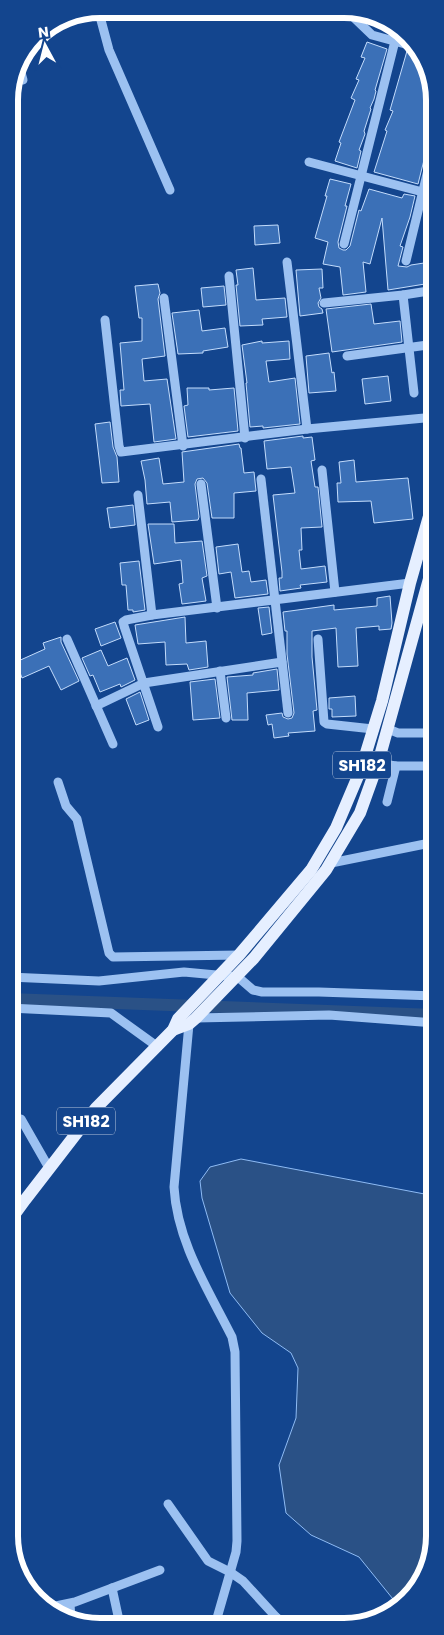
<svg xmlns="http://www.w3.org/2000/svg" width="444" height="1635" viewBox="0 0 444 1635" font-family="Poppins,sans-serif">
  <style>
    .water { fill: #2a5186; stroke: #8ebbf4 }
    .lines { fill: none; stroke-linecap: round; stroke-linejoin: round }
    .canal { stroke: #2a5186; stroke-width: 12 }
    .building { fill: #3b70b7; stroke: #c3dcfc }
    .minor { stroke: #9cc1f1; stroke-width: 9 }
    .major { stroke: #e6efff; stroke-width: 12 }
    .labels { text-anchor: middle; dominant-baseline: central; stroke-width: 5; stroke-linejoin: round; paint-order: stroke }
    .shield { fill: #13458e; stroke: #b8c7dd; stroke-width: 1 }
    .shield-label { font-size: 16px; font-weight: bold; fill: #fff }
    .rim { fill: none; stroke: #fff; stroke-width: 6 }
  </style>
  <rect width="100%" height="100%" fill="#13458e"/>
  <path class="water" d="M241 1159 435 1196V1541L413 1596 397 1604 359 1557 311 1535 286 1513 279 1465 296 1418 298 1368 291 1353 262 1333 230 1293 202 1198 200 1181 210 1167Z"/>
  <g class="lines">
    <path class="canal" d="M9 999 435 1015"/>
  </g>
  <g class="building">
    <path d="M367 42 387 49 375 90 376 91 374 99 370 108 371 109 364 131 365 134 359 150 361 151 357 168 335 161 341 143 339 142 355 100 351 98 359 80 356 79 365 58 361 57Z"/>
    <path d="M407 51 420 55 434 87V129L431 139 428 144 418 184 374 172 387 131 385 130 393 111 390 110Z"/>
    <path d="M330 179 351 184 345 206H347L338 242 339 248 343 250H346L350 246 359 210 361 211 369 189 402 198 404 194 415 196 410 217 400 246 403 247 398 266 407 267 411 265 424 263 425 284 388 290 382 218 370 264 363 262 366 292 343 295 340 267 323 264 328 242 315 238 327 196H325Z"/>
    <path d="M278 225 280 243 255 245 254 226Z"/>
    <path d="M253 268 256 300 285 298 287 317 262 319 263 325 240 326 236 285H238L236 270Z"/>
    <path d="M322 269 323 288H319L321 298 318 303 319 307 322 309 323 313 300 316 296 270Z"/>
    <path d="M158 284 160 293 158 299 165 356 142 359 144 381 167 379 176 439 154 442 150 404 121 406 120 390H124L120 343 142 341V318H139L135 286Z"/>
    <path d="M224 286 226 305 203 307 201 288Z"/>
    <path d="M371 304 374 324 400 321 402 342 332 352 326 309Z"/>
    <path d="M199 310 202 331 225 328 228 347 203 351V353L178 354 172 313Z"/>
    <path d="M262 341V343L289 341 290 359 266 361 269 382 295 378 300 424 263 428V426L250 427 246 383H247L242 345Z"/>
    <path d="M329 353 332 373 334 372 336 391 309 393 306 356Z"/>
    <path d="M388 376 391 401 365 404 362 379Z"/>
    <path d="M187 388H209V390L234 388 238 431 188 437 184 406 188 405Z"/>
    <path d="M110 422 113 447 117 457 119 482 102 483 95 424Z"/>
    <path d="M303 436V438L312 437 315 460 311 461 315 487H318L322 527 301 528 302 550H299L301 569 325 566 327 582 300 585 301 588 280 591 279 578H282V572L273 495 295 493 291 467 267 469 264 441Z"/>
    <path d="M239 444 240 448H241L244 473 254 472 256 491 234 493V518H212L207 483 203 478 197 479 195 484 199 517 198 520 172 522 170 502 147 504 145 480 141 461 159 458 163 484 184 482 182 452Z"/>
    <path d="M354 460 356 482 408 478 413 519 374 523 371 501 338 502 337 483H341L339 462Z"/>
    <path d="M133 505 135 525 110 528 107 508Z"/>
    <path d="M148 524H174L175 543 202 541 207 576 202 578 206 601 182 604 179 584 183 583 181 560 154 564Z"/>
    <path d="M238 544 242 572 249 571 251 582 266 580 268 594 235 598 231 572 219 574 216 547Z"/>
    <path d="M139 561 145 610 133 612V610H128L126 585H122L120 563Z"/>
    <path d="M390 596 392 623 391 629 379 630V626L356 628 358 666 338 667 336 628 312 631V657L317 710 313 711 315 731 288 733 289 736 274 738 272 724 268 725 266 715 282 713 283 717 288 719 292 718 294 713 287 654V631H285L283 612 334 605V610L377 606V598Z"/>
    <path d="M269 607 272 633 262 635 258 608Z"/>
    <path d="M185 617 186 643 206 641 208 667 189 670 187 664 166 665 165 642 138 644 135 625Z"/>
    <path d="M115 622 121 638 101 646 95 629Z"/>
    <path d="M61 637V642L79 681 61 690 49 666 22 678 16 662 45 649 43 643Z"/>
    <path d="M101 650 108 666 127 658 135 680 121 687 120 684 100 692 93 675 90 676 82 658Z"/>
    <path d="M277 669 279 690 247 693 248 720H232L227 677 253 675V673Z"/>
    <path d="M215 679 220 718 193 720 190 682Z"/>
    <path d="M140 692 149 720 136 725 126 699Z"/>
    <path d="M355 696 356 716 332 717V709H329V698Z"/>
  </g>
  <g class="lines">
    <g class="minor">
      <path d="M98 9 109 50 170 190"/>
      <path d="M348 12 372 35 416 47"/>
      <path d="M20 69 23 80"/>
      <path d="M309 162 434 195"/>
      <path d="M344 244 395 41"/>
      <path d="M406 261 434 145"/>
      <path d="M287 262 307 429"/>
      <path d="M229 276 245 438"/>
      <path d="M403 295 414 393"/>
      <path d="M164 298 183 446"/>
      <path d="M324 303 403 295 435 290"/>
      <path d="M105 320 119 446 121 452 307 429 435 417"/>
      <path d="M347 356 435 344"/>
      <path d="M322 470 335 592"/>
      <path d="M261 479 288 713"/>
      <path d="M201 484 217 608"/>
      <path d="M138 495 152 615"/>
      <path d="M67 639 113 744"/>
      <path d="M318 639 324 722 327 724 373 729"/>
      <path d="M220 671 226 718"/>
      <path d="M96 706 144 683 282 662"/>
      <path d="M158 727 124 626 123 622 126 620 152 615 410 583"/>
      <path d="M388 729 398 733H435"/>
      <path d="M364 761 396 766H435"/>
      <path d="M58 782 66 806 77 819 109 953 113 957 239 955"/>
      <path d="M387 802 396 766"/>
      <path d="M331 863 435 842"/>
      <path d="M9 977 99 981 184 972 238 977 253 990 262 992H319L435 996"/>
      <path d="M9 1008 111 1013 158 1047"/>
      <path d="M196 1018 329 1015 435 1023"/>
      <path d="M189 1024 174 1187C177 1242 208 1289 232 1337L235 1352 237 1541 236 1552 215 1625"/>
      <path d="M21 1119 49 1168"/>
      <path d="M168 1504 208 1561 230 1572 243 1581 276 1617"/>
      <path d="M112 1588 120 1625"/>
      <path d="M70 1604 71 1619"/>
      <path d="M51 1607 75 1602 160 1570"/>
      <path d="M253 1625 276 1617 280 1620 283 1625"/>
    </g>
    <g class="major">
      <path d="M173 1030 189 1024 196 1018 254 958 326 870 360 813 378 763 435 557"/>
      <path d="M9 1222 25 1200 96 1108 173 1030 178 1019 239 955 311 870 336 828 361 769 382 701 410 583 435 495"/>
    </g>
  </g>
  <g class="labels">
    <g class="shield">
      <rect x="333" y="751.5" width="58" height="27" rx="4"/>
      <rect x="57" y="1107.5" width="58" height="27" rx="4"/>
    </g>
    <g class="shield-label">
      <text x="362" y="765">SH182</text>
      <text x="86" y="1121">SH182</text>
    </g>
  </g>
  <path d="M0 0H444V1635H0ZM100 18H344A82 82 0 0 1 426 100V1536A82 82 0 0 1 344 1618H100A82 82 0 0 1 18 1536V100A82 82 0 0 1 100 18Z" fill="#13458e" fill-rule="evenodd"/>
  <path class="rim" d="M100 18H344A82 82 0 0 1 426 100V1536A82 82 0 0 1 344 1618H100A82 82 0 0 1 18 1536V100A82 82 0 0 1 100 18Z"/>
  <g transform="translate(45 45) rotate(353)" stroke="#13458e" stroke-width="4" paint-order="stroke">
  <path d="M0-4L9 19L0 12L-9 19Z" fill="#ffffff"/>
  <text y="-8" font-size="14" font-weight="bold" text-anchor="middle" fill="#ffffff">N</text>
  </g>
</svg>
